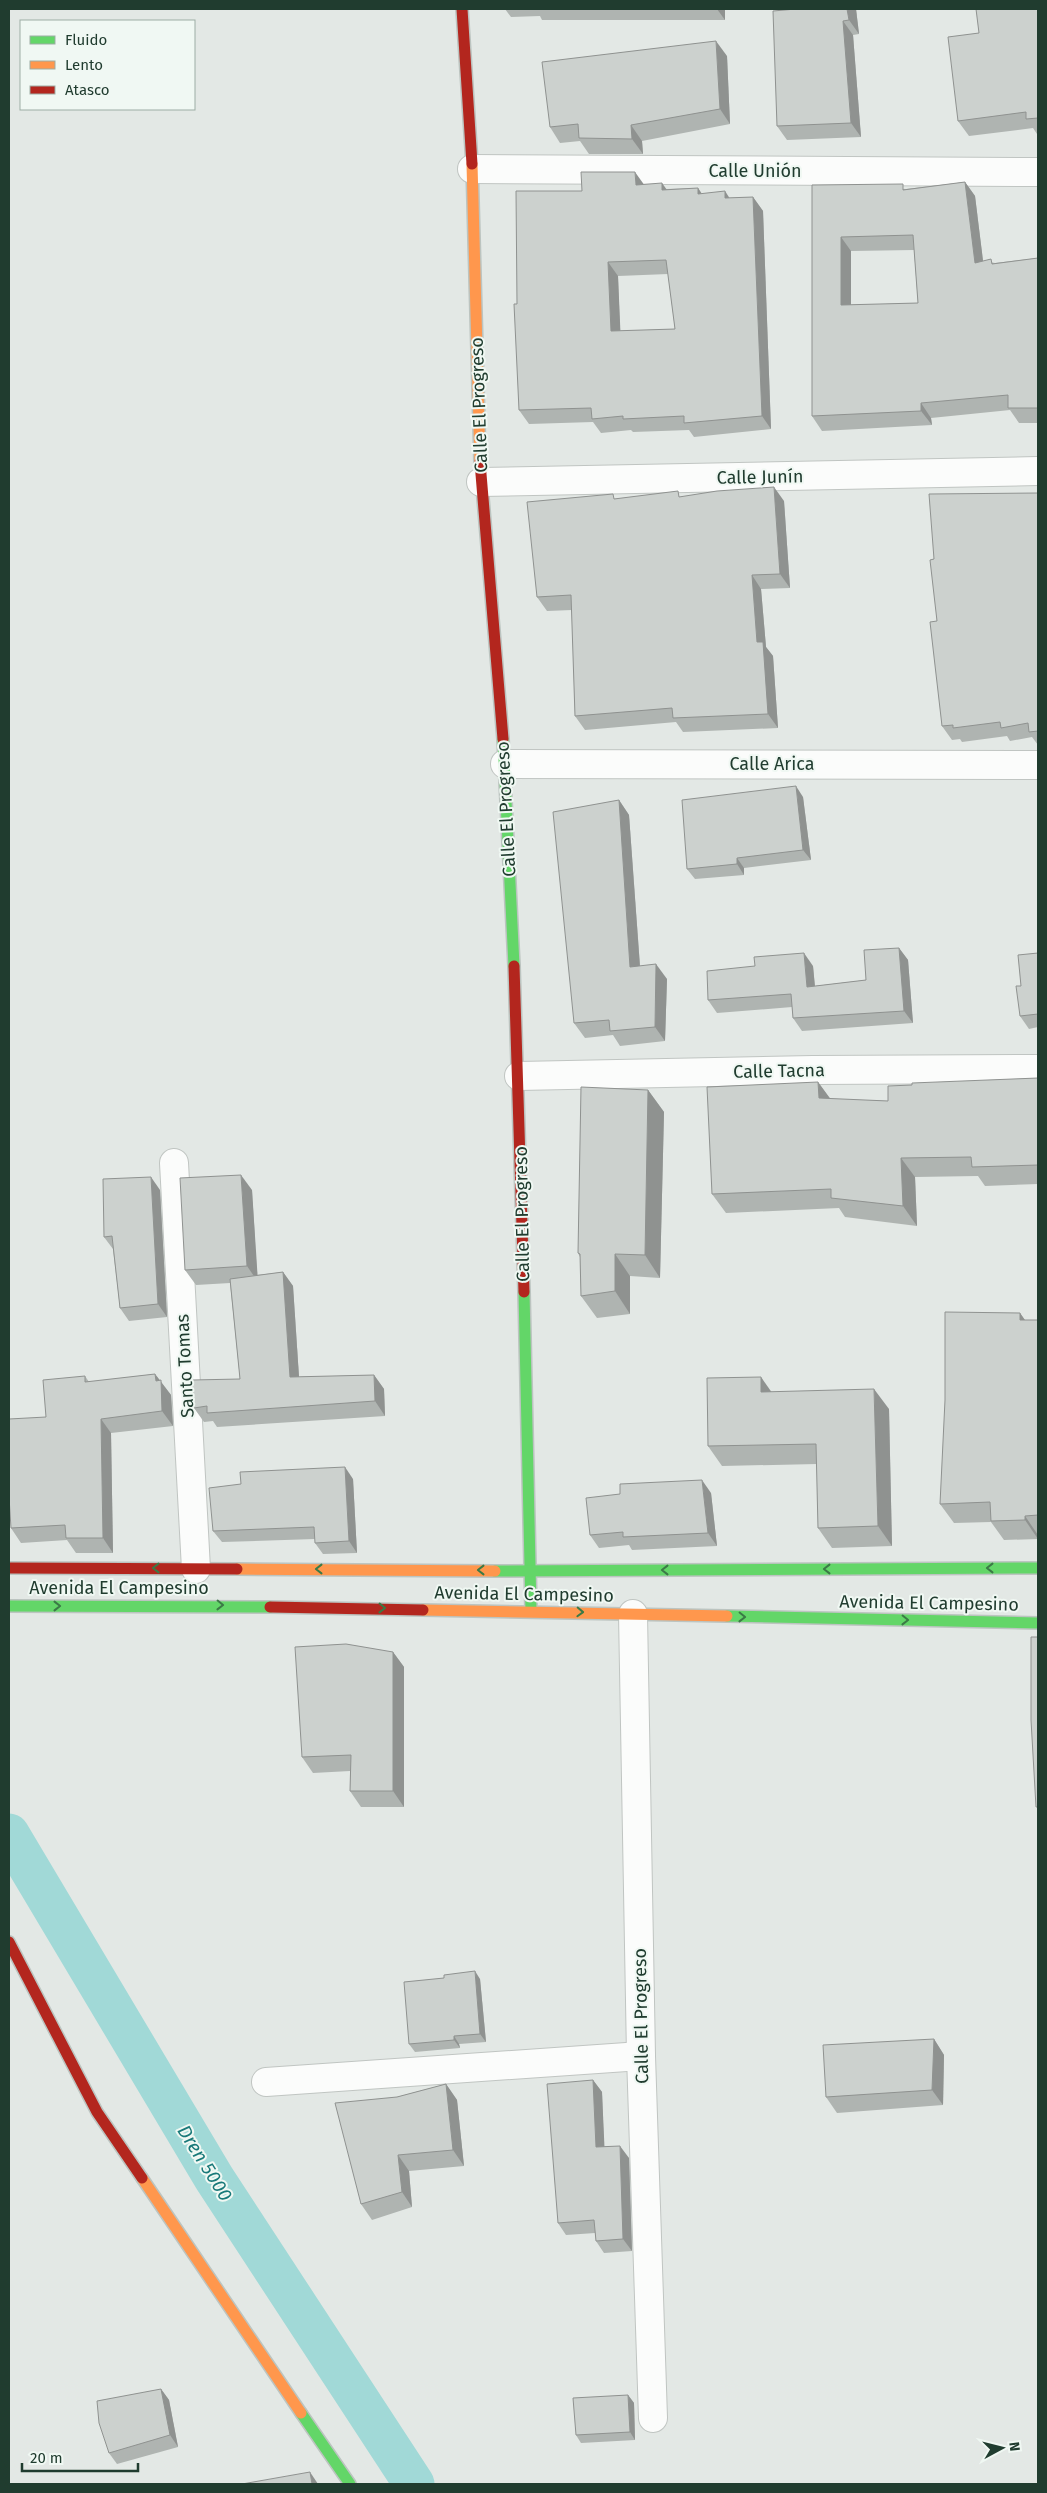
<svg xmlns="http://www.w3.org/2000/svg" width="1047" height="2493" viewBox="0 0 1047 2493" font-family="'Fira Sans',sans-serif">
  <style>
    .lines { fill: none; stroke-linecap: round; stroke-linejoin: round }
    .canal { stroke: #a1d9d7; stroke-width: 41 }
    .street-casing { stroke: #c0c5c2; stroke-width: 30 }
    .fast-casing { stroke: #bcc4c0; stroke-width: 14 }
    .slow-casing { stroke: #bcc4c0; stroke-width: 14 }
    .jam-casing { stroke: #bcc4c0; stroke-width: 14 }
    .street { stroke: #fbfcfb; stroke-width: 28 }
    .fast { stroke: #63d668; stroke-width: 11 }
    .slow { stroke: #ff974d; stroke-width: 11 }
    .jam { stroke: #b3261e; stroke-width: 11 }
    .wall { fill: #afb4b1; fill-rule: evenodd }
    .shaded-wall { fill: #8f9290 }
    .building { fill: #ccd1ce; stroke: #8f9290; fill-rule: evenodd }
    .oneway { stroke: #3b7a46 }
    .labels { text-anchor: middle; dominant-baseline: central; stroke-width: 4; stroke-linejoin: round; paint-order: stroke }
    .street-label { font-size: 18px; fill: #203c2f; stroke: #f0f8f3 }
    .water-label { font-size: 19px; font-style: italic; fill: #187979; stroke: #f0f8f3 }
  </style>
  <rect width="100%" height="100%" fill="#e3e8e5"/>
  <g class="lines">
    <path class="canal" d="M9 1834 214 2178 414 2484"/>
    <g class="street-casing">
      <g id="street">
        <path d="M472 169 1038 172"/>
        <path d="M481 482 1038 471"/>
        <path d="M505 764 1038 765"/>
        <path d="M519 1076 813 1070 1038 1069"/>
        <path d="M174 1163 196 1569"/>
        <path d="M633 1614 641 2056 653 2418"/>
        <path d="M266 2082 641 2056"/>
      </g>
    </g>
    <g class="fast-casing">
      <g id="fast">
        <path d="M503 739 514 966"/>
        <path d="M524 1292 531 1611"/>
        <path d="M495 1571 1038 1568"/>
        <path d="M9 1606 270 1607"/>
        <path d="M727 1616 1038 1623"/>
        <path d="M301 2413 350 2484"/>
      </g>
    </g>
    <g class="slow-casing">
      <g id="slow">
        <path d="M472 164 480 462"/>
        <path d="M237 1569 495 1571"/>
        <path d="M423 1610 727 1616"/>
        <path d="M142 2178 301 2413"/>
      </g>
    </g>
    <g class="jam-casing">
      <g id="jam">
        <path d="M462 9 472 164"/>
        <path d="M480 462 503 739"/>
        <path d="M514 966 524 1292"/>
        <path d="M9 1568 237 1569"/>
        <path d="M270 1607 423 1610"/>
        <path d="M9 1942 97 2112 142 2178"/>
      </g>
    </g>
    <use href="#street" class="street"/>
    <use href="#fast" class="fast"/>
    <use href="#slow" class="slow"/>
    <use href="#jam" class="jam"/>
  </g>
  <g class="wall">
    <path d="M505 9H725V20H542L540 16 511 17Z"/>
    <path d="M796 9H856L859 34 853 35 861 137 787 140 777 126Z"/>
    <path d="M1038 9V134H1037L1033 128 969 136 958 121 979 33Z"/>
    <path d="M727 56 730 124 642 141 643 154H589L580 141 560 143 550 127Z"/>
    <path d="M965 182 975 196 983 261 995 263 1038 258V423H1019L1010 410 931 418 932 425 822 431 812 416V185L906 189ZM914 250 918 303 851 305V251Z"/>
    <path d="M644 185 666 189 698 188 702 194 729 198 753 197 763 211 771 429 694 437 689 430 633 432 631 430 601 433 593 422 529 424 519 410 517 304 582 191ZM668 274 675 329 620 331 618 276Z"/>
    <path d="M1038 493V745L1032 737 1010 741 1007 736 962 742 960 739 952 740 942 726 934 559Z"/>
    <path d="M682 497 784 501 790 588 761 589 766 647 773 656 778 728 683 732 676 722 585 730 575 716 572 610 547 611 537 597 617 499Z"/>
    <path d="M803 797 811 860 744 868V875L695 879 687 869Z"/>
    <path d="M619 800 629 815 640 966 667 979 665 1041 620 1046 613 1035 585 1038 574 1023Z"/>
    <path d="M899 948 908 960 913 1023 802 1031 793 1018 792 1007 717 1013 708 1000 813 966 815 986 866 980Z"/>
    <path d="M1038 953V1027L1029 1029 1020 1016Z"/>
    <path d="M1038 1078V1184L985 1186 978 1176 915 1177 917 1226 845 1217 839 1208 726 1213 712 1194 818 1082 830 1099 888 1101 912 1085Z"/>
    <path d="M648 1090 664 1112 660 1278 630 1276V1314L597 1318 581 1296 580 1257 578 1253Z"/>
    <path d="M160 1190 167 1317 129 1321 120 1308 113 1249 104 1237Z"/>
    <path d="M252 1190 257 1275 283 1272 293 1286 299 1377 374 1375 384 1389 385 1416 217 1427 213 1421 204 1422 194 1408 240 1379 230 1283 196 1285 185 1270Z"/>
    <path d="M1020 1313 1025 1320H1038V1539L1004 1540 991 1522 954 1523 940 1504Z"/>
    <path d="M155 1374 171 1395 173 1426 111 1433 113 1553H76L67 1540 21 1543 11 1528 46 1417 85 1376 89 1382Z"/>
    <path d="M771 1392 889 1409 892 1546 832 1548 818 1528 817 1464 722 1466 708 1446Z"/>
    <path d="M353 1479 357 1553 323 1554 315 1543V1539L222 1542 213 1531Z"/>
    <path d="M711 1493 717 1546 632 1550 629 1545 599 1548 590 1535Z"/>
    <path d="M393 1652 404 1667V1807H361L350 1791V1771L313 1773 302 1757Z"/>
    <path d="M480 1979 486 2042 459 2044 460 2048 415 2052 409 2044Z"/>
    <path d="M934 2039 944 2055 943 2105 837 2113 826 2097Z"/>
    <path d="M593 2080 602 2092 604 2147 629 2158 632 2251 604 2253 596 2241 595 2233 566 2235 558 2223Z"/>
    <path d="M446 2084 457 2100 464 2166 409 2171 412 2207 372 2220 361 2204 397 2097Z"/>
    <path d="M161 2389 169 2400 178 2447 117 2464 109 2453Z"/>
    <path d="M628 2395 634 2403 635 2440 581 2443 576 2435Z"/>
  </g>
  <g class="shaded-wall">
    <path d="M717 9H725V20Z"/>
    <path d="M847 9H856L859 34 849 20Z"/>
    <path d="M843 21 853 35 861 137 851 123Z"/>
    <path d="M716 41 727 56 730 124 720 109Z"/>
    <path d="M631 125 642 141 643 154 632 139Z"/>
    <path d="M635 172 645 186 636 185Z"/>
    <path d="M965 182 975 196 985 277 975 263Z"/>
    <path d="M662 183 672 197 662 190Z"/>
    <path d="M698 188 707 202 698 194Z"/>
    <path d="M725 191 734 205 725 198Z"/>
    <path d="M753 197 763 211 771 429 762 416Z"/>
    <path d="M841 237 851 251V320L841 305Z"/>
    <path d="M608 262 618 276 621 345 611 331Z"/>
    <path d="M921 403 931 418 932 425 921 411Z"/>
    <path d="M774 487 784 501 790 588 780 574Z"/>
    <path d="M752 575 761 589 766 647 773 656 778 728 768 714 757 642Z"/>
    <path d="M796 786 803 797 811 860 803 850Z"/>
    <path d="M619 800 629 815 641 981 630 967Z"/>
    <path d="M737 858 744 868V875L737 864Z"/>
    <path d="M899 948 908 960 913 1023 904 1011Z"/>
    <path d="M804 953 813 966 816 999 807 987Z"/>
    <path d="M656 964 667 979 665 1041 655 1027Z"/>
    <path d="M818 1082 832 1101 819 1098Z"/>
    <path d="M648 1090 664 1112 660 1278 645 1255Z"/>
    <path d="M901 1158 915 1177 917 1226 903 1206Z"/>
    <path d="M241 1175 252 1190 258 1282 247 1266Z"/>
    <path d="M151 1177 160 1190 167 1317 158 1304Z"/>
    <path d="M615 1254 630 1276V1314L615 1291Z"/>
    <path d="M283 1272 293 1286 300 1392 290 1377Z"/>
    <path d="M1020 1313 1033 1332 1020 1320Z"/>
    <path d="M155 1374 171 1395 173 1426 162 1411Z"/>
    <path d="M374 1375 384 1389 385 1416 375 1401Z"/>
    <path d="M761 1377 775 1397 761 1392Z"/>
    <path d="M874 1389 889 1409 892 1546 878 1526Z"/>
    <path d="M101 1419 111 1433 113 1553 103 1538Z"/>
    <path d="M345 1467 353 1479 357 1553 349 1541Z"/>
    <path d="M702 1480 711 1493 717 1546 708 1533Z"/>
    <path d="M1025 1516 1038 1535V1539L1025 1520Z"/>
    <path d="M393 1652 404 1667V1807L393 1791Z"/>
    <path d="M475 1971 480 1979 486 2042 480 2034Z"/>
    <path d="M454 2036 459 2044 460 2048 454 2040Z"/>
    <path d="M934 2039 944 2055 943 2105 932 2090Z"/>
    <path d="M593 2080 602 2092 605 2159 596 2147Z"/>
    <path d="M446 2084 457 2100 464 2166 453 2150Z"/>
    <path d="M620 2146 629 2158 632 2251 623 2239Z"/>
    <path d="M398 2155 409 2171 412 2207 402 2192Z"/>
    <path d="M161 2389 169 2400 178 2447 170 2435Z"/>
    <path d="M628 2395 634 2403 635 2440 630 2432Z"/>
    <path d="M310 2472 318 2484H312Z"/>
  </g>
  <g class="building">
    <path d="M796 9H847L849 20 843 21 851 123 777 126 773 11Z"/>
    <path d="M976 9H1038V118L1026 119V112L958 121 948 37 979 33Z"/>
    <path d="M716 41 720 109 631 125 632 139 579 138 578 124 550 127 542 62Z"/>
    <path d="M581 172H635L636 185 662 183V190L698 188V194L725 191V198L753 197 762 416 684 423V416L623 419V416L592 419 591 408 519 410 514 304H517L516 191H582ZM666 260 675 329 611 331 608 262Z"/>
    <path d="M965 182 975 263 991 259 992 264 1038 258V408H1008V395L921 403V411L812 416V185L903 184V190ZM913 235 918 303 841 305V237Z"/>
    <path d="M774 487 780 574 752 575 757 642H763L768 714 673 718 672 708 575 716 571 595 537 597 527 502 613 494 614 499 678 491 679 497 717 491Z"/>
    <path d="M1038 493V731L1029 732 1028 723 1001 728 1000 722 953 728V725L942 726 930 622 937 621 930 560 934 559 929 494Z"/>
    <path d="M796 786 803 850 737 858V864L687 869 682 800Z"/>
    <path d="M619 800 630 967 656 964 655 1027 610 1031 609 1020 574 1023 553 812Z"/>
    <path d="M899 948 904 1011 793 1018 791 994 708 1000 707 971 755 966 754 957 804 953 807 987 866 980 864 950Z"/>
    <path d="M1038 953V1014L1020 1016 1016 986H1021L1018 955Z"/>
    <path d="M1038 1078V1165L972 1167 971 1157 901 1158 903 1206 831 1198V1189L712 1194 707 1087 818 1082 819 1098 888 1101V1086L912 1085V1083Z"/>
    <path d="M581 1087 648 1090 645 1255 615 1254V1291L581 1296 580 1254 578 1253Z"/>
    <path d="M241 1175 247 1266 185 1270 180 1178Z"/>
    <path d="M151 1177 158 1304 120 1308 112 1236 104 1237 103 1179Z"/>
    <path d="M283 1272 290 1377 374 1375 375 1401 207 1413V1406L194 1408 192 1380 240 1379 230 1279Z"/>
    <path d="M945 1312 1020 1313V1320H1038V1515L1025 1516V1520L991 1521 990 1502 940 1504 945 1400Z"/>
    <path d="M155 1374 156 1381 161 1380 162 1411 101 1419 103 1538H66L65 1525 11 1528 9 1497V1419L46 1417 43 1380 85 1376V1382Z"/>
    <path d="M761 1377V1392L874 1389 878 1526 818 1528 816 1444 708 1446 707 1378Z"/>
    <path d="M345 1467 349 1541 315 1543 314 1527 213 1531 209 1488 241 1484 240 1472Z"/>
    <path d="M702 1480 708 1533 623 1537V1532L590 1535 586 1498 620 1494V1484Z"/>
    <path d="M1031 1637H1038V1807H1036L1031 1720Z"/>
    <path d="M346 1644 393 1652V1791H350L351 1755 302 1757 295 1647Z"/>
    <path d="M475 1971 480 2034 454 2036V2040L409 2044 404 1982 444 1978V1975Z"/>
    <path d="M934 2039 932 2090 826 2097 823 2045Z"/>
    <path d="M593 2080 596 2147 620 2146 623 2239 596 2241 594 2220 558 2223 547 2084Z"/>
    <path d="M446 2084 453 2150 398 2155 402 2192 361 2204 335 2103 397 2097Z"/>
    <path d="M161 2389 170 2435 109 2453 99 2423 97 2401Z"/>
    <path d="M628 2395 630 2432 576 2435 573 2398Z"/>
    <path d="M310 2472 312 2484H242Z"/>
  </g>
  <defs><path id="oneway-chevron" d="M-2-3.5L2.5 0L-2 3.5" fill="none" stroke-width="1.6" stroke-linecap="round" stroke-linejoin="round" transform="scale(1.25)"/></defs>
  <g class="oneway">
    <use href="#oneway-chevron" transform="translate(156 1568) rotate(-180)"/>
    <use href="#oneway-chevron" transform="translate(990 1568) rotate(180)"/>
    <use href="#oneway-chevron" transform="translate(319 1569) rotate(-180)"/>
    <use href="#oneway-chevron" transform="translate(827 1569) rotate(180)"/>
    <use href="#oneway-chevron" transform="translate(481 1570) rotate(-180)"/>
    <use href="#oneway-chevron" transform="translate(665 1570) rotate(180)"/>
    <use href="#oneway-chevron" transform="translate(220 1605) rotate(1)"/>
    <use href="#oneway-chevron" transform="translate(57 1606)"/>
    <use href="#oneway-chevron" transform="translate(382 1608) rotate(1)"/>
    <use href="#oneway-chevron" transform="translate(580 1612) rotate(2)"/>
    <use href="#oneway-chevron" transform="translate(742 1617) rotate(1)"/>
    <use href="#oneway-chevron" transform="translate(905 1620) rotate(1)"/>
  </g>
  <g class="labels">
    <g class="street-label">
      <text x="755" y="171">Calle Unión</text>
      <text transform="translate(479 405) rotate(-92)">Calle El Progreso</text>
      <text transform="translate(760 477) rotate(-1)">Calle Junín</text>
      <text x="772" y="764">Calle Arica</text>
      <text transform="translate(506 809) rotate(-93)">Calle El Progreso</text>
      <text transform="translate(779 1071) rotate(-1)">Calle Tacna</text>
      <text transform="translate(522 1214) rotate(-91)">Calle El Progreso</text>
      <text transform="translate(185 1366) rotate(-93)">Santo Tomas</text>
      <text x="119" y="1588">Avenida El Campesino</text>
      <text transform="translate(524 1594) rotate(1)">Avenida El Campesino</text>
      <text transform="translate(929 1603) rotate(1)">Avenida El Campesino</text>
      <text transform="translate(641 2016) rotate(-91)">Calle El Progreso</text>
    </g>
    <g class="water-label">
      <text transform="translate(205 2163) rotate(58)">Dren 5000</text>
    </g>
  </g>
  <rect width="1047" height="2493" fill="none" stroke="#203c2f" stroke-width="20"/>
  <rect x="20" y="20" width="175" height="90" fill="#f0f8f3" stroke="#9dada5"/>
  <rect x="30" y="36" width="25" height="8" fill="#63d668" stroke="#9dada5"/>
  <text x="65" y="45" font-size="15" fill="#203c2f">Fluido</text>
  <rect x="30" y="61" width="25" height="8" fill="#ff974d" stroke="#9dada5"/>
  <text x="65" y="70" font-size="15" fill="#203c2f">Lento</text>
  <rect x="30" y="86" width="25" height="8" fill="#b3261e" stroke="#9dada5"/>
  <text x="65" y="95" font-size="15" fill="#203c2f">Atasco</text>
  <g transform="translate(1002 2448) rotate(83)" stroke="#f0f8f3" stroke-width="4" paint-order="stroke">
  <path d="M0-4L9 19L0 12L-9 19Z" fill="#203c2f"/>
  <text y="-8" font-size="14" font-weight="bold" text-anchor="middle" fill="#203c2f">N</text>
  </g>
  <path d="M22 2463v8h116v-8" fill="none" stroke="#203c2f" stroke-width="2.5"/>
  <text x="30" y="2463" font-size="15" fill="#203c2f" stroke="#f0f8f3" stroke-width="4" paint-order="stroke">20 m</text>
</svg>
